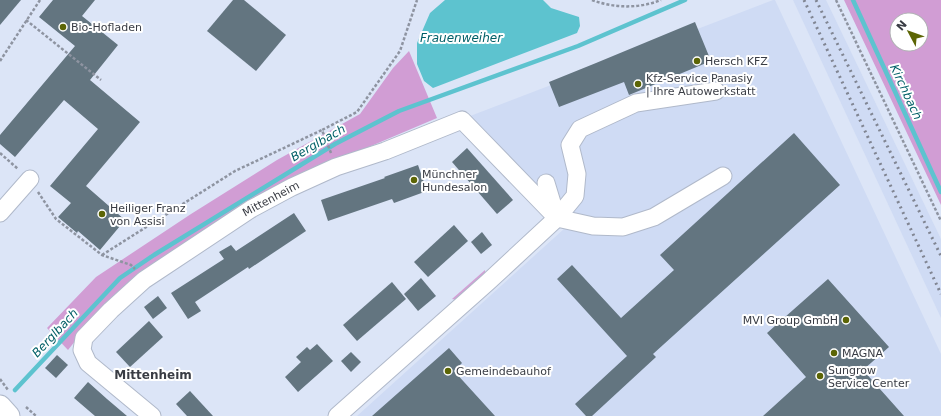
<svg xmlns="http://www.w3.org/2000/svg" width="941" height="416" viewBox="0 0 941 416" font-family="'DejaVu Sans',sans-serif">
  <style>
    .built { fill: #cfdbf4 }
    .green { fill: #d2a0d5 }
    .forest { fill: #d19dd4; fill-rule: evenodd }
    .water { fill: #5dc3cf }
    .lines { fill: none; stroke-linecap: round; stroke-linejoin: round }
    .stream { stroke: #5dc3cf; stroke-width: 4.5 }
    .building { fill: #637580 }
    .minor-casing { stroke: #b0b9ca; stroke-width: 19 }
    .major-casing { stroke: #b0b9ca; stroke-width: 23 }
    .path { stroke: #8e94a1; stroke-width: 2.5; stroke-dasharray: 3 2; stroke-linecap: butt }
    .minor { stroke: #fff; stroke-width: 17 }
    .major { stroke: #fff; stroke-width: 21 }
    .rail { stroke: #808592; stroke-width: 3; stroke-dasharray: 2 4; stroke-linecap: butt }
    .poi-dot { fill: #5c6505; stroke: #fff; stroke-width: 1.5 }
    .labels { text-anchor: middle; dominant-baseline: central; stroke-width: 4; stroke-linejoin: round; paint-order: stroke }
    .poi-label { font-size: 11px; fill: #393c44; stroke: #fff; text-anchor: start }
    .street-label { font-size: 11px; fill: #393c44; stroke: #fff }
    .water-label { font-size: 12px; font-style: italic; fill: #015f67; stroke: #fff }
    .neighbourhood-label { font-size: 12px; font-weight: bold; fill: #393c44; stroke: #fff }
  </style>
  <rect width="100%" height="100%" fill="#dce5f7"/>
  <g class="built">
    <path d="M773 0H775L941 354V416H357L565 228 465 118Z"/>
    <path d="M793 0H826L941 239V318Z"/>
  </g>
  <path class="green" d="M485 270V275L457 300 452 299Z"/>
  <g class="forest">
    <path d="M844 0H941V205ZM897 20H921V44H897Z"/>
    <path d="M409 51 437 118 364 149 298 180 99 311 68 350 47 328 96 277 191 214 277 160 360 114 393 68Z"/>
  </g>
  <path class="water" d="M445 0H543L551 8 579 17 580 26 577 33 433 88 424 81 417 64V43L430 13Z"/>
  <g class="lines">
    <g class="stream">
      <path d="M853 0 941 192"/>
      <path d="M15 390 120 278 154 255 335 144 399 111 578 46 685 0"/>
    </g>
  </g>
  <g class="building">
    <path d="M0 0H21L0 25Z"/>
    <path d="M53 0H95L82 16 118 45 90 80 140 122 86 186 125 220 100 250 78 231 77 233 58 217 71 203 50 186 98 129 64 100 15 157 0 144V135L75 46 39 17Z"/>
    <path d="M233 0H244L286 35 256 71 207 31Z"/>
    <path d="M695 22 711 61 629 95 624 82 559 107 549 82 596 63Z"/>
    <path d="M794 133 840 185 653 354 656 357 592 416H586L575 404 627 356 557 279 572 265 621 318 674 270 660 255Z"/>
    <path d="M467 148 513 200 497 214 452 162Z"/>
    <path d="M418 165 427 191 394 203 392 199 328 221 321 200 385 178 384 177Z"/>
    <path d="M294 213 306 231 249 269 248 267 195 302 201 311 188 319 171 293 224 259 219 252 231 245 236 251Z"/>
    <path d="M454 225 468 241 428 277 414 262Z"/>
    <path d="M482 232 492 245 481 254 471 242Z"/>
    <path d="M421 278 436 296 418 311 404 294Z"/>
    <path d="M828 279 889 347 863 370 904 416H763L806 377 767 333Z"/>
    <path d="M392 282 406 299 357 341 343 325Z"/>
    <path d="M158 296 167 308 153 319 144 307Z"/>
    <path d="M149 321 163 337 130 367 116 352Z"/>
    <path d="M317 344 333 361 298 392 285 377 301 362 296 357 307 347 310 350Z"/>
    <path d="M449 348 462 363 454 371 495 416H372Z"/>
    <path d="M351 352 361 362 351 372 341 361Z"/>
    <path d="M57 355 68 365 56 378 45 368Z"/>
    <path d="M88 382 107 399 127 416H95L74 398Z"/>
    <path d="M190 391 213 416H187L176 404Z"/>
  </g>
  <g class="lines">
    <g class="minor-casing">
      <g id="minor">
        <path d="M546 183 556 216"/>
        <path d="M0 213 30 179"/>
        <path d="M557 218 593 226 623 227 654 217 723 176"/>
        <path d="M152 416 88 363 82 350 84 338 111 310 144 280 251 209 292 187 336 167 385 151 462 120 557 218"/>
        <path d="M337 416 488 282 557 218 575 196 577 174 570 145 580 129 636 103 716 91"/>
      </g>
    </g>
    <g class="major-casing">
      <path id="major" d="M0 406 9 416"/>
    </g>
    <g class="path">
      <path d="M592 0C613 8 639 9 661 0"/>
      <path d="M836 0 941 221"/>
      <path d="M26 20 101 80"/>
      <path d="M0 61 40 0"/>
      <path d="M0 153 18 169"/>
      <path d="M331 153 322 130 357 112 400 51 417 0"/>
      <path d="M38 192 56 219 102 255 131 265 135 269"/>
      <path d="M102 255 235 171 322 130"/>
      <path d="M0 379 8 390"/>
      <path d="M26 407 36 416"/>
    </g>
    <use href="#minor" class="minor"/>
    <use href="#major" class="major"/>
    <g class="rail">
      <path d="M804 0 941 294"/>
      <path d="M816 0 941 256"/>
    </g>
  </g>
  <g class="poi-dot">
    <circle cx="63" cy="27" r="4"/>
    <circle cx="697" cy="61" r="4"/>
    <circle cx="638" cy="84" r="4"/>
    <circle cx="414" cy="180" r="4"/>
    <circle cx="102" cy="214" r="4"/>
    <circle cx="846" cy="320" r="4"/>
    <circle cx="834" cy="353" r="4"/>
    <circle cx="448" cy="371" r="4"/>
    <circle cx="820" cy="376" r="4"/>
  </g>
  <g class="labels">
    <g class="poi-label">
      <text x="71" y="27">Bio-Hofladen</text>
      <text x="705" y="61">Hersch KFZ</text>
      <text x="646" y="78">Kfz-Service Panasiy<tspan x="646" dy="13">| Ihre Autowerkstatt</tspan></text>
      <text x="422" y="174">Münchner<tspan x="422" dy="13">Hundesalon</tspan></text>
      <text x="110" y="208">Heiliger Franz<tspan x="110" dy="13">von Assisi</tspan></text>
      <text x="838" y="320" text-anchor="end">MVI Group GmbH</text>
      <text x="842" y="353">MAGNA</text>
      <text x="828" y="370">Sungrow<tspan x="828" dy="13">Service Center</tspan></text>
      <text x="456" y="371">Gemeindebauhof</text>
    </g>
    <g class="street-label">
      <text transform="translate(271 199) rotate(-28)">Mittenheim</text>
    </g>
    <g class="water-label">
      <text x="461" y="38">Frauenweiher</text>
      <text transform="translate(906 92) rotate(65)">Kirchbach</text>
      <text transform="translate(318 143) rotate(-30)">Berglbach</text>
      <text transform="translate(55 333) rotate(-47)">Berglbach</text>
    </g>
    <g class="neighbourhood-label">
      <text x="153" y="375">Mittenheim</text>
    </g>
  </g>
  <g transform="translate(909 32) rotate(311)"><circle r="19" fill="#ffffff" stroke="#b0b1b4"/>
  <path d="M0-3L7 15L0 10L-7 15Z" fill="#5c6505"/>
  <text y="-6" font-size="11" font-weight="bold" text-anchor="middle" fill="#393c44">N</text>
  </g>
</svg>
